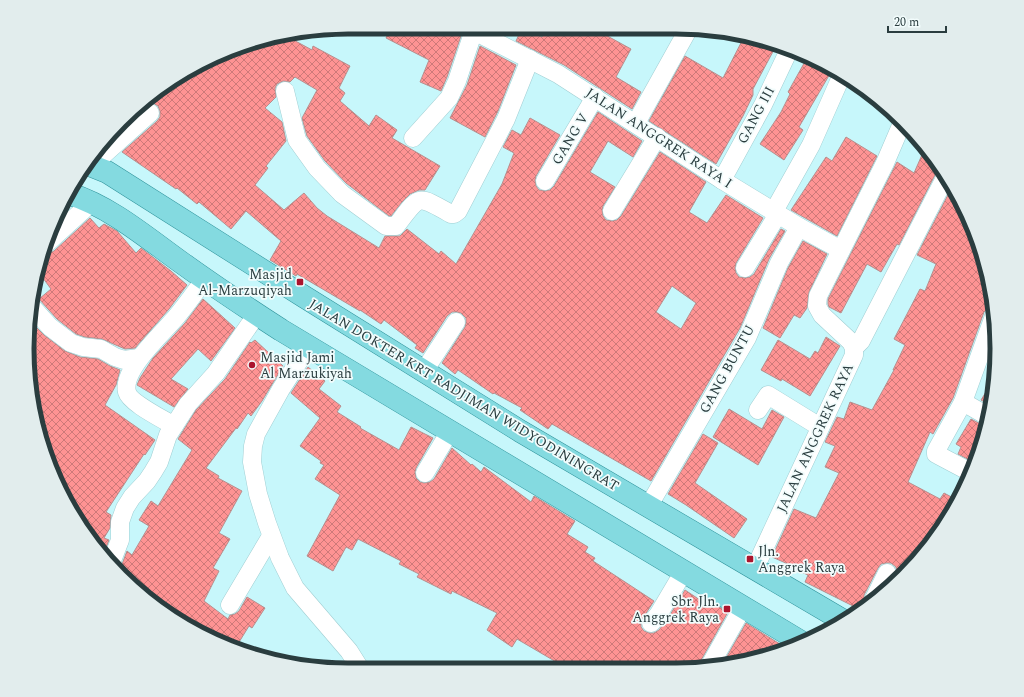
<svg xmlns="http://www.w3.org/2000/svg" width="1024" height="697" viewBox="0 0 1024 697" font-family="Spectral,serif">
  <style>
    .building { fill: url(#building-cross-hatch); stroke: #b78f8e; fill-rule: evenodd }
    .lines { fill: none; stroke-linecap: round; stroke-linejoin: round }
    .street-casing { stroke: #a0ced2; stroke-width: 19 }
    .primary-casing { stroke: #2f939b; stroke-width: 23 }
    .street { stroke: #fff; stroke-width: 18 }
    .primary { stroke: #84dae0; stroke-width: 22 }
    .poi-dot { fill: #ab152e; stroke: #f2fcfc; stroke-width: 1.5 }
    .labels { text-anchor: middle; dominant-baseline: central; stroke-width: 3.5; stroke-linejoin: round; paint-order: stroke }
    .street-label { font-size: 14px; fill: #2a3d3f; stroke: #f2fcfc }
    .poi-label { font-size: 14px; fill: #2a3d3f; stroke: #f2fcfc; text-anchor: end }
    .rim { fill: none; stroke: #2a3d3f; stroke-width: 5 }
  </style>
  <defs>
    <pattern id="building-cross-hatch" width="8" height="8" patternUnits="userSpaceOnUse"><rect width="8" height="8" fill="#fe9393"/><path d="M0 0l8 8M0 8l8-8" fill="none" stroke="#ce7979"/></pattern>
  </defs>
  <rect width="100%" height="100%" fill="#c7f7fb"/>
  <g class="building">
    <path d="M391 27H404L419 35 422 27H456L463 30 447 77 441 91 420 82 429 60 386 38Z"/>
    <path d="M547 27H591L631 49 616 77 641 92 632 109 564 65 516 41 522 28 542 37Z"/>
    <path d="M745 35 776 46 753 89V95L743 116 716 164 649 121 685 56 723 78Z"/>
    <path d="M288 37 312 50 313 46 350 66 339 88 345 93 340 101 369 126 376 115 397 130 392 138 440 166 425 190H419L410 194 402 202 391 216H389L346 183 325 161 307 136 302 118 317 90 295 77 290 82 283 81 277 84 275 88 276 97 265 108 282 122 286 141 266 166 268 168 255 185 284 210 304 193 317 208 327 216 379 248 385 236H400L407 229 439 254 441 251 456 264 502 184 514 153 503 147 512 130 521 135 530 118 560 135 536 176 535 180 536 186 539 190 545 191 550 190 554 186 598 112 642 141 633 157 608 141 590 172 615 187 603 206 602 210 603 216 606 220 612 221 617 220 621 216 660 152 706 182 689 212 707 223 726 195 763 218 736 263 735 268 736 273 739 277 745 278 750 277 754 274 781 229 785 231 769 259 740 328 651 481 552 424 548 429 520 410 522 408 494 393 493 394 458 370 455 374 442 363 465 327 466 323V318L461 313 457 312H452L447 316 423 353 415 348 417 345 384 320 381 324 360 310V311L297 274 296 276 270 260 281 241 246 211 231 229 199 202 197 204 177 188 176 189 122 152 157 121 160 117V111L158 106 153 103 146 104 170 81 245 44ZM672 286 696 303 681 329 656 312Z"/>
    <path d="M480 46 516 65 498 111 485 137 450 118 467 85Z"/>
    <path d="M807 58 831 72 799 127 803 130 784 160 760 144 781 112 790 94 788 92Z"/>
    <path d="M846 137 877 156 837 236 791 210 826 157 832 161Z"/>
    <path d="M925 148 941 167 937 171 899 245 897 244 881 272 867 264 841 313 829 307 828 304V299L897 162 914 173Z"/>
    <path d="M952 187 972 225 991 286 993 306 988 308 984 312 953 398 933 434 930 432 908 482 940 499 944 493 957 500 943 527 903 576 894 583 897 573 896 567 891 563H886L881 564 878 568 864 595V600L866 606 861 610 805 582 808 575 788 566V564L772 557 794 509 816 518 839 473 825 467 835 446 825 442 837 417 844 419 850 402 872 410 894 370H893L905 345 894 339 920 289 925 291 936 264 917 255Z"/>
    <path d="M64 204 70 207 52 224Z"/>
    <path d="M90 218 99 228 104 224 117 231 136 253 141 248 171 271 187 285 169 309 135 348 125 349 102 339 85 337 76 334 57 319 39 299 51 289 40 274 45 253H50L54 251Z"/>
    <path d="M803 241 827 254 809 292 807 308 800 318 794 315 780 338 763 328 788 268Z"/>
    <path d="M203 299 235 328 211 361 198 349 171 379 188 389 174 407 137 385 140 378 153 358 185 323Z"/>
    <path d="M29 320 44 335 65 351 80 357 98 359 110 366 120 370 116 385 105 405 155 440 145 455 144 454 106 512 111 515 110 528 104 538 109 540 104 553 70 509 33 411 28 327Z"/>
    <path d="M826 337 840 346 810 396 782 379 781 381 761 370 778 340 810 359 815 351 818 353Z"/>
    <path d="M255 340 283 366 262 401 251 416 248 413 237 429 236 428 206 468 219 476 218 478 242 491 219 533 230 539 213 568 219 571 204 601 228 619 230 615 235 614 239 611 247 597 265 608 252 628 249 626 236 647 206 637 121 576 118 571 121 567 127 551 132 555 149 526 139 520 151 501 158 506 192 450 178 439 196 410 225 379 250 342 251 343Z"/>
    <path d="M308 367 325 381 319 389 341 406 337 412 361 427 360 428 399 450 411 427 433 438 416 468 415 472 416 478 420 482 424 483 430 482 434 479 452 448 471 465 472 464 481 472 484 467 531 502 534 496 575 521 567 534 588 547 585 552 595 558 593 561 654 601 641 621V627L644 631 649 633H654L659 630 667 620 685 590 703 602 705 599 728 612 700 662 699 668 676 670H590L581 664 576 670H552L558 663 517 639 512 647 487 630 497 613 452 591 451 594 417 577 419 574 399 564 401 561 358 539 352 550 346 547 333 571 307 556 340 495 315 479 324 465 320 463 321 461 300 446 320 418 291 393Z"/>
    <path d="M994 379 991 406 981 400Z"/>
    <path d="M729 409 762 429 772 410 784 417 758 465 713 437Z"/>
    <path d="M971 419 986 427 975 463 958 454 961 447 956 444Z"/>
    <path d="M703 434 718 443 695 483 747 519 734 538 686 505 668 494Z"/>
    <path d="M746 623 788 649 738 664 722 665Z"/>
  </g>
  <g class="lines">
    <g class="street-casing">
      <g id="street">
        <path d="M474 31 558 74 722 180 799 227 841 250"/>
        <path d="M285 91 297 140 317 168 342 194 386 226H396C420 195 416 194 451 214H454L458 211 506 119 530 59"/>
        <path d="M636 123 689 28"/>
        <path d="M413 138 449 98 457 81 475 27"/>
        <path d="M92 165 150 113"/>
        <path d="M722 180 763 105 789 50"/>
        <path d="M545 181 595 97"/>
        <path d="M612 211 657 137"/>
        <path d="M774 211 811 145 841 77"/>
        <path d="M47 243 92 202"/>
        <path d="M745 268 778 214"/>
        <path d="M32 307 50 327 71 343 83 347 101 349 115 357 124 360 139 358"/>
        <path d="M308 347 281 389 256 434 253 446 252 462 258 494 267 523 280 558 295 588 349 651 361 670"/>
        <path d="M854 348 861 341 946 176"/>
        <path d="M424 371 456 322"/>
        <path d="M963 402 989 417"/>
        <path d="M758 410 768 395 820 427"/>
        <path d="M174 426C163 419 130 403 127 392 121 370 164 332 177 316 187 304 196 291 205 279"/>
        <path d="M425 473 450 431"/>
        <path d="M972 473 938 455 936 454V451L963 402 994 316"/>
        <path d="M648 507 747 338 779 263 799 227"/>
        <path d="M111 563 120 540V522L125 508 132 497 147 481 153 472 159 462 168 435 188 404 216 373 257 314"/>
        <path d="M755 568 854 355V348L851 342 822 315 817 306 818 296 885 163 903 121"/>
        <path d="M874 599 887 573"/>
        <path d="M230 605 271 536"/>
        <path d="M651 623 658 615 684 571"/>
        <path d="M709 667 743 607"/>
      </g>
    </g>
    <g class="primary-casing">
      <g id="primary">
        <path d="M87 164 107 172 303 296 520 431 844 621"/>
        <path d="M70 194C111 207 147 238 182 263 214 286 247 308 281 330L803 643"/>
      </g>
    </g>
    <use href="#street" class="street"/>
    <use href="#primary" class="primary"/>
  </g>
  <g class="poi-dot">
    <rect x="296" y="278" width="8" height="8" rx="2"/>
    <circle cx="252" cy="365" r="4"/>
    <rect x="746" y="555" width="8" height="8" rx="2"/>
    <rect x="723" y="605" width="8" height="8" rx="2"/>
  </g>
  <g class="labels">
    <g class="street-label">
      <text transform="translate(756 115) rotate(-62)">GANG III</text>
      <text transform="translate(659 138) rotate(33)">JALAN ANGGREK RAYA I</text>
      <text transform="translate(570 139) rotate(-59)">GANG V</text>
      <text transform="translate(727 369) rotate(-61)">GANG BUNTU</text>
      <text transform="translate(464 395) rotate(31)">JALAN DOKTER KRT RADJIMAN WIDYODININGRAT</text>
      <text transform="translate(815 438) rotate(-65)">JALAN ANGGREK RAYA</text>
    </g>
    <g class="poi-label">
      <text x="292" y="274">Masjid<tspan x="292" dy="16">Al-Marzuqiyah</tspan></text>
      <text x="260" y="357" text-anchor="start">Masjid Jami<tspan x="260" dy="16">Al Marzukiyah</tspan></text>
      <text x="758" y="551" text-anchor="start">Jln.<tspan x="758" dy="16">Anggrek Raya</tspan></text>
      <text x="719" y="601">Sbr. Jln.<tspan x="719" dy="16">Anggrek Raya</tspan></text>
    </g>
  </g>
  <path d="M0 0H1024V697H0ZM348 34H676A314 314 0 0 1 990 348V349A314 314 0 0 1 676 663H348A314 314 0 0 1 34 349V348A314 314 0 0 1 348 34Z" fill="#e2eded" fill-rule="evenodd"/>
  <path class="rim" d="M348 34H676A314 314 0 0 1 990 348V349A314 314 0 0 1 676 663H348A314 314 0 0 1 34 349V348A314 314 0 0 1 348 34Z"/>
  <path d="M888 26v6h58v-6" fill="none" stroke="#2a3d3f" stroke-width="2"/>
  <text x="894" y="26" font-size="12" fill="#2a3d3f" stroke="#f2fcfc" stroke-width="3" paint-order="stroke">20 m</text>
</svg>
